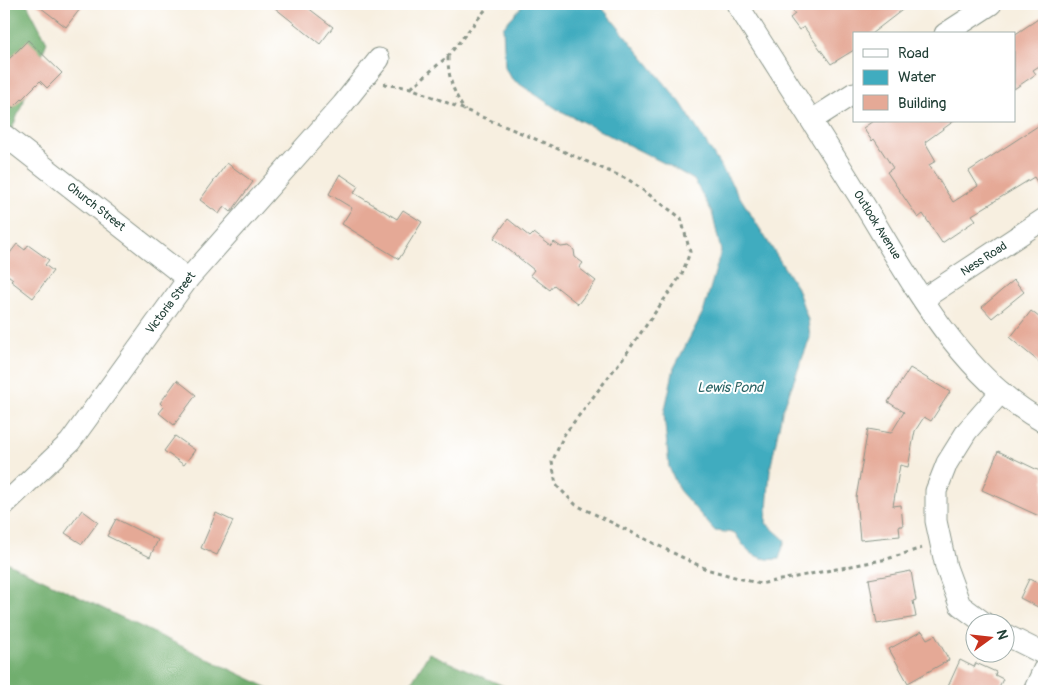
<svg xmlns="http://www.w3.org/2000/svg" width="1048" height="695" viewBox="0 0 1048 695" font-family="Pangolin,sans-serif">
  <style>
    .forest { fill: #71ae6e; stroke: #487651 }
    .water { fill: #40acbf; stroke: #30747a }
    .building { fill: #e5a996 }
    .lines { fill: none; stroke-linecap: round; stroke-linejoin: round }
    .minor-casing { stroke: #8b968a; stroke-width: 23 }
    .path { stroke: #8b968a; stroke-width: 3; stroke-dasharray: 4 4; stroke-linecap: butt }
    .minor { stroke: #fff; stroke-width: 21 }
    .labels { text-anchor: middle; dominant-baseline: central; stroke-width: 4; stroke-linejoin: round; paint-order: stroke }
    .street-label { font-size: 12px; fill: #1f3d34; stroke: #fff }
    .water-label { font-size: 14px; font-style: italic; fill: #2b6465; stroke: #fff }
  </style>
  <rect width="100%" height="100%" fill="#fff"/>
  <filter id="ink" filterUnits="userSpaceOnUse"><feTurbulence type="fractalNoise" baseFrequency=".02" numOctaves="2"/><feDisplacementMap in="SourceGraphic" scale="10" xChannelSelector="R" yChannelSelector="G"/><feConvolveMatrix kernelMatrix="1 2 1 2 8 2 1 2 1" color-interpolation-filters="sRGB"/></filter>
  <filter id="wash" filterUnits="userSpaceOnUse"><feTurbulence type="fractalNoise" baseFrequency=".0096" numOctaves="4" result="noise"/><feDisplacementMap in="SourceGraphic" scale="20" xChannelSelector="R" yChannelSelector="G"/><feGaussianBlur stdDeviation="1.12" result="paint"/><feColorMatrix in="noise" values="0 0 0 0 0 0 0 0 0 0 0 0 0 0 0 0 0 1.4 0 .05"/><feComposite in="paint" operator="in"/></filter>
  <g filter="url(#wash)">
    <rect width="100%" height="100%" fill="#f7efe0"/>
    <g class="forest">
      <path d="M4 4H27L47 42 4 149Z"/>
      <path d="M4 561 275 691H4Z"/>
      <path d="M429 653 515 691H406Z"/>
    </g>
    <path class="water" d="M524 4H599L681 103 797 288 808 320 810 338 782 412 770 470 766 523 785 540 779 559C755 561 747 552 735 533L715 531 679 490 669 467 664 414 674 368 704 310 721 251 712 212 694 180 670 166 557 109 512 79 505 68 503 27Z"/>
    <g id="blocks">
      <g class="building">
        <path d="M36 4H84L66 27Z"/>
        <path d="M270 4H303L333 27 320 44Z"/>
        <path d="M788 4H910L871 34H854V50L831 64 804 27 799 30 790 18 795 14Z"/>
        <path d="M1044 15V63L1033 70 1036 74 1014 89V35Z"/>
        <path d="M28 40 62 73 47 88 40 81 13 108 4 99V64Z"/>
        <path d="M873 121H954L925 142 936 161 929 165 953 202 978 186 969 171 1044 122V193L1034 177 972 215 976 220 942 243 923 214 918 218 887 172 893 168 874 139 872 141 863 128Z"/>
        <path d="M227 163 253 182 231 212 224 206 219 214 200 200Z"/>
        <path d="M340 174 358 186 354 193 397 219 403 210 422 222 399 259 342 224 352 208 329 194Z"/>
        <path d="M508 219 530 237 534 233 551 246 554 242 561 247 569 246 574 250 575 257 583 263 579 268 596 281 578 304 554 285 550 290 530 275 534 270 494 238Z"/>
        <path d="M17 244 25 250 28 245 49 260 45 265 53 271 33 298 11 281 13 279 4 272V248L10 253Z"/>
        <path d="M1014 280 1024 292 992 318 982 307Z"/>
        <path d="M1031 311 1044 321V366L1010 338Z"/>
        <path d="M910 368 950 392 931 421 924 417 915 431 908 467 900 465 893 506 901 505 903 526H899L900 536 860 540 856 498 868 429 891 433 904 412 888 402Z"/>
        <path d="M177 380 196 395 174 425 159 413 164 407 160 403Z"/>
        <path d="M175 436 195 450 184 465 164 451Z"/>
        <path d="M998 451 1044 473V504L1039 516 982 490Z"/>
        <path d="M82 510 98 522 82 544 65 533Z"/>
        <path d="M216 513 233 521 217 555 201 548Z"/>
        <path d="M116 519 158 540 150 557 107 536Z"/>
        <path d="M911 571 916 600 913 601 916 617 877 624 869 579Z"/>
        <path d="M1029 579 1044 586V610L1020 598Z"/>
        <path d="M922 631 927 639 935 635 949 660 908 683 889 649Z"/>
        <path d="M960 660 974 667 976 663 996 672 995 675 1003 679 997 691H946Z"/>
      </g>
    </g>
  </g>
  <g filter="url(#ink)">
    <use href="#blocks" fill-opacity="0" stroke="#8b968a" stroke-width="1"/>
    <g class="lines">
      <g class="minor-casing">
        <g id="minor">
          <path d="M737 4C777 67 818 130 857 193 907 273 958 376 1044 422"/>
          <path d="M945 34 991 4"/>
          <path d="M812 120 854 93"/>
          <path d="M4 135 188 279"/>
          <path d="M923 299 1044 219"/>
          <path d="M4 505 70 442 188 279 343 104 379 59"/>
          <path d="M983 622 960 605 946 567 936 521V491L947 463 967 431 1001 392"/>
          <path d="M1006 635 1044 654"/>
          <path d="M1034 691 1044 669"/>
        </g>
      </g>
      <g class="path">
        <path d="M448 57C448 79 454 93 465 111"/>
        <path d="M384 84 411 88 526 135 629 180 681 218 690 252 682 274 626 354 564 435 552 462 556 485 576 505 706 569 760 584 887 559 922 548"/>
        <path d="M411 88 448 56 490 4"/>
      </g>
      <use href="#minor" class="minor"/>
    </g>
  </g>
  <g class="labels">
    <g class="street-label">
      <text transform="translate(96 207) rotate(38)">Church Street</text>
      <text transform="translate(877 225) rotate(58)">Outlook Avenue</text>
      <text transform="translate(984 259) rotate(-33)">Ness Road</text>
      <text transform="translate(171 303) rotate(-53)">Victoria Street</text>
    </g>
    <g class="water-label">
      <text x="730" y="387">Lewis Pond</text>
    </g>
  </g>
  <rect width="1048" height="695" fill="none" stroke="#fff" stroke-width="20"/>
  <rect x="853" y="32" width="162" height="90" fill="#ffffff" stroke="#a5b1ae"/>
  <rect x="863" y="49" width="25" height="8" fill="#ffffff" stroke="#a5b1ae"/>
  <text x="898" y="58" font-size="15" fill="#1f3d34">Road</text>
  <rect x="863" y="70" width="25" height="15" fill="#40acbf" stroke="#a5b1ae"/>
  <text x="898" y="82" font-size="15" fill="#1f3d34">Water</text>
  <rect x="863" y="95" width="25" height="15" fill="#e5a996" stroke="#a5b1ae"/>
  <text x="898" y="108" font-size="15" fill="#1f3d34">Building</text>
  <g transform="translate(990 638) rotate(75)"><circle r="24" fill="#ffffff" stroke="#a5b1ae"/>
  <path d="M0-4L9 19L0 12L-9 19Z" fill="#c8321e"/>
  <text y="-8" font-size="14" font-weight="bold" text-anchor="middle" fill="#1f3d34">N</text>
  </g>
</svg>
